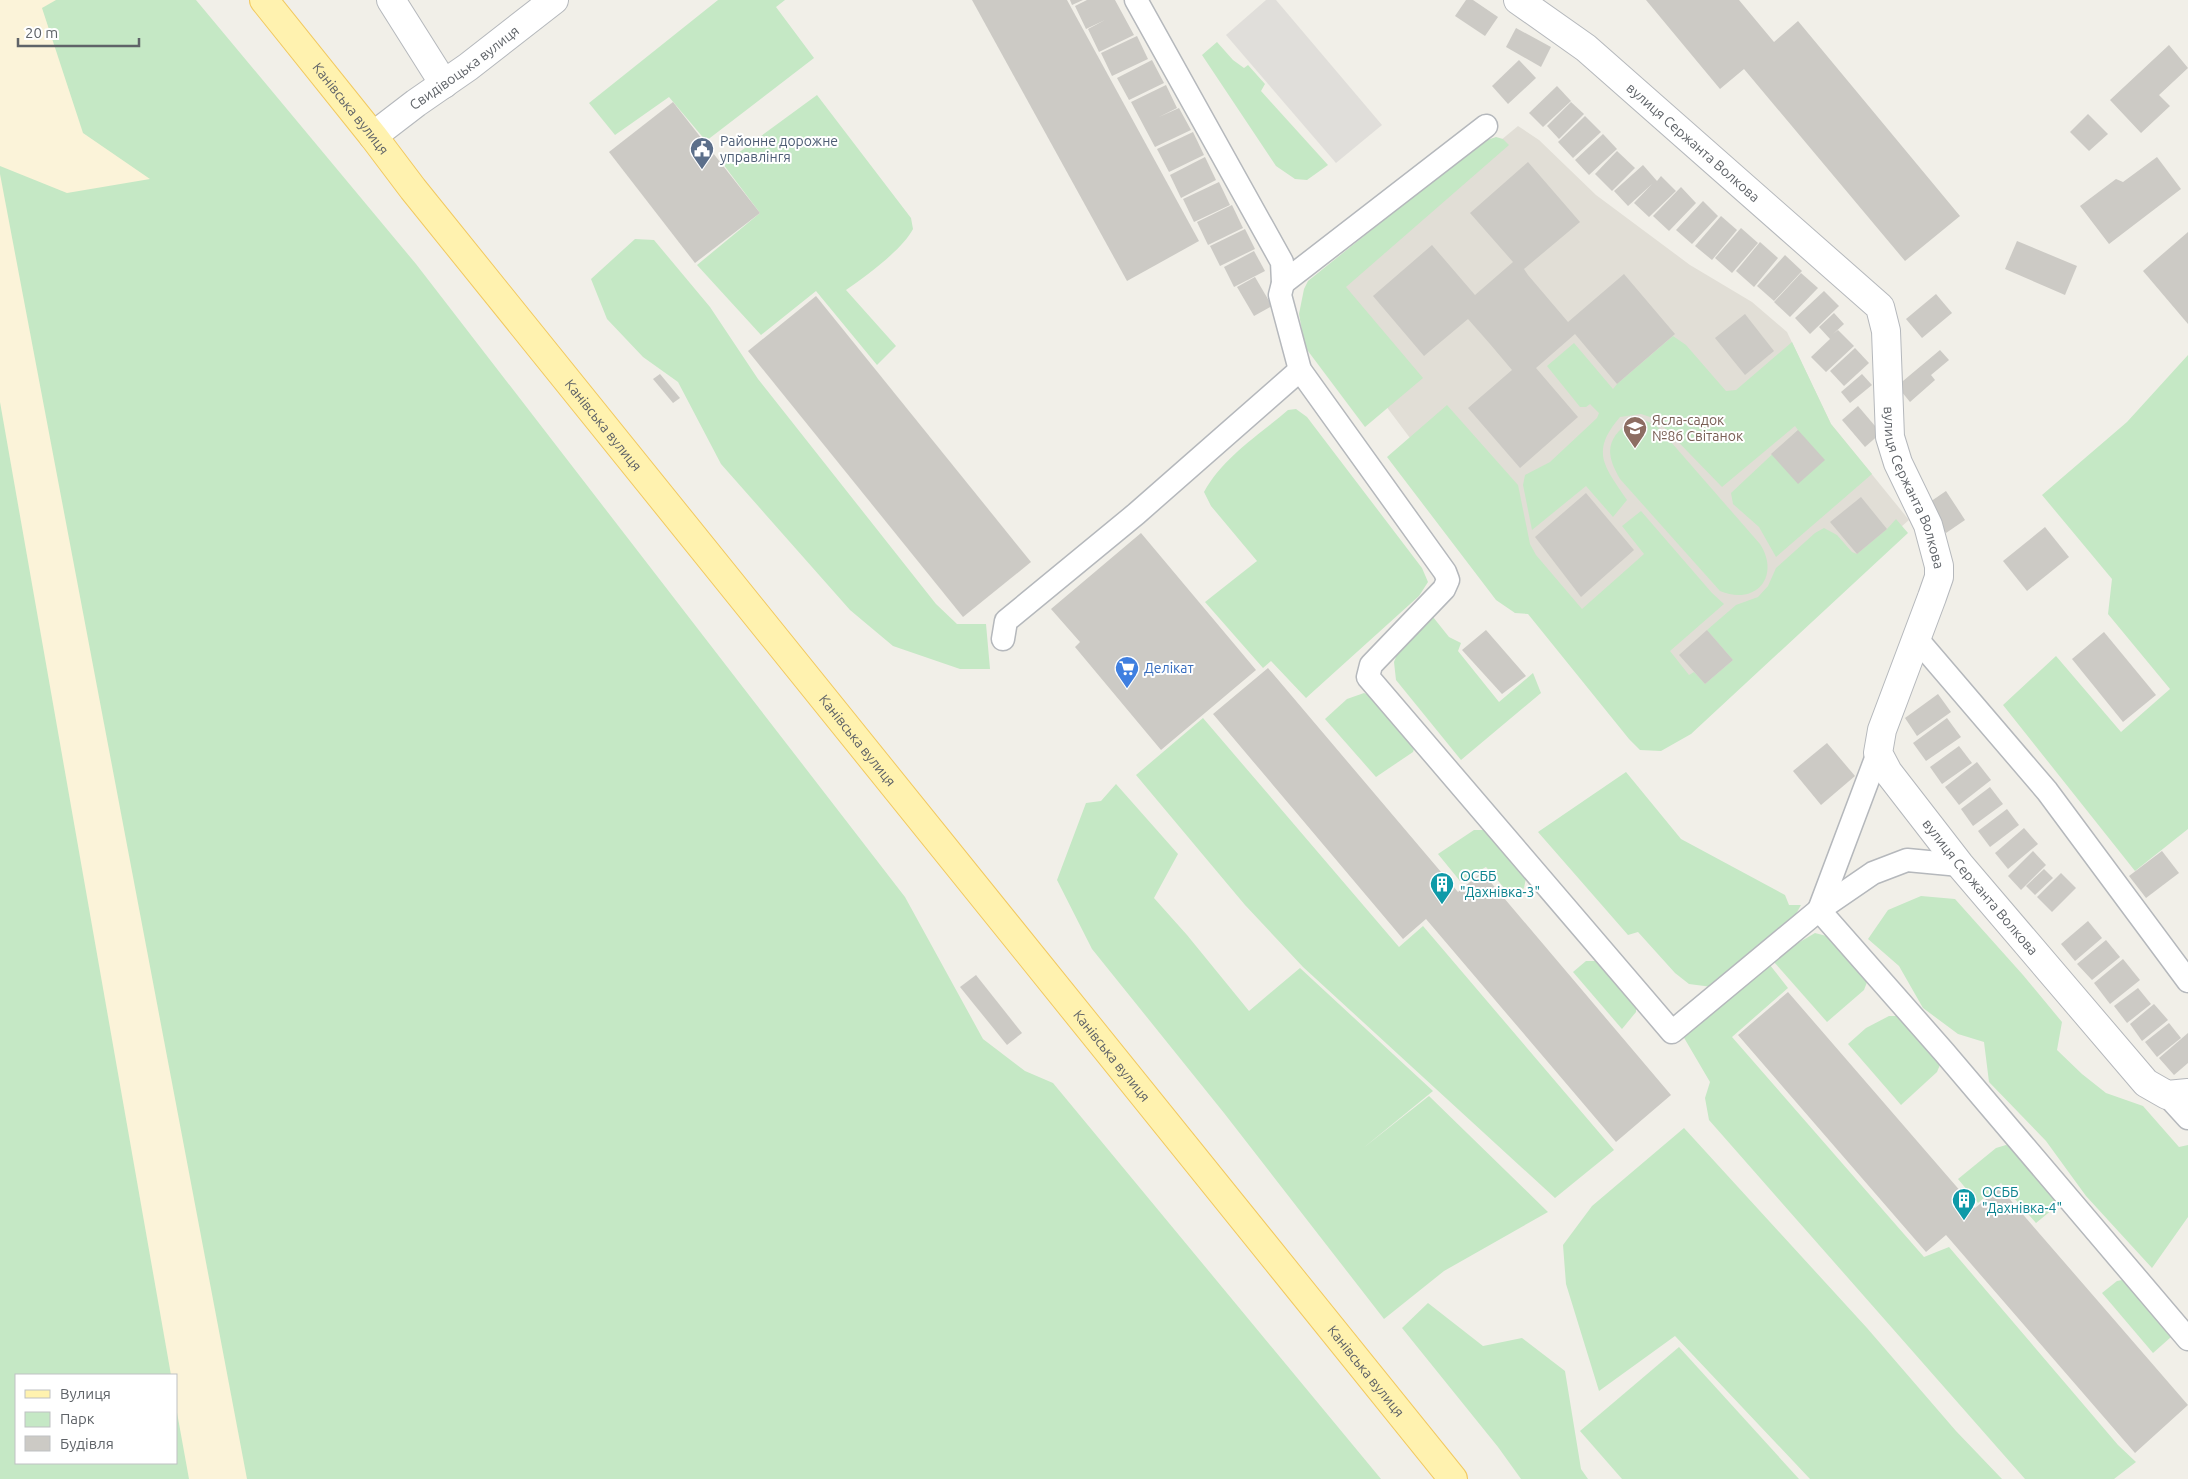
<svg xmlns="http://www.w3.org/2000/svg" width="2188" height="1479" viewBox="0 0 2188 1479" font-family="Ubuntu,sans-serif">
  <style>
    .industrial { fill: #e0deda }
    .education { fill: #e1ded6 }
    .green { fill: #c5e8c5; fill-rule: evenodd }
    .sand { fill: #fbf3d9 }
    .building { fill: #cccac5 }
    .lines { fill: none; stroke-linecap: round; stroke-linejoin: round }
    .service-casing { stroke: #b5b8bc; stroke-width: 25 }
    .minor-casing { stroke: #b5b8bc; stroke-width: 30 }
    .primary-casing { stroke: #f2c960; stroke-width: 30 }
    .service { stroke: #fff; stroke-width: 22 }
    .minor { stroke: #fff; stroke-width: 28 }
    .primary { stroke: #fff2af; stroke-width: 28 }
    .labels { text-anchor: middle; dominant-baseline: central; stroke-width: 4; stroke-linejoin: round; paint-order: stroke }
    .street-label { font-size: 14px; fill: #5f6368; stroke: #fff }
    .service-label { font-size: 14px; fill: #4e5e75; stroke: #fff; text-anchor: start }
    .education-label { font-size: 14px; fill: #785e54; stroke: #fff; text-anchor: start }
    .shop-label { font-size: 14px; fill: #366cbe; stroke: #fff; text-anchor: start }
    .culture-label { font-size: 14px; fill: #0d838f; stroke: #fff; text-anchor: start }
  </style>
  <rect width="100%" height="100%" fill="#f1efe8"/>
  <path class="industrial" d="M1266 0H1276L1382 125 1336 163 1226 35Z"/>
  <path class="education" d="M1518 126 1539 140 1596 195 1690 265 1752 302 1787 332 1831 424 1909 520 1844 576 1637 740 1307 301Z"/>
  <g class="green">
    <path d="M0 0H196L416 264 905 897 983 1039 1025 1071 1053 1083 1381 1479H0ZM16 1375H176V1463H16Z"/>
    <path d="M718 0H785L776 7 814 58 706 141 669 97 615 135 589 103Z"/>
    <path d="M1217 42 1233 60 1244 68 1248 65 1265 84 1261 91 1328 165 1307 180 1295 179 1276 166 1202 55Z"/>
    <path d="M817 95 911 218 913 229C902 250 866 276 846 290L896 346 877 365 816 291 761 335 697 265 760 213 723 164Z"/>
    <path d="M1496 137 1503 139 1509 145 1346 287 1423 378 1365 427 1305 347 1299 314 1304 289 1308 281 1481 142Z"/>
    <path d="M635 239 654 240 710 307 758 379 936 604 957 624H986L990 669H960L893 646 850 610 721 464 678 382 643 357 607 319 591 279Z"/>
    <path d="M1673 336 1686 345 1726 391 1736 390 1792 342 1831 424 1872 474 1776 557 1759 527 1733 504 1731 493 1798 430 1795 426 1722 487 1656 419 1641 414 1620 417C1590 452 1604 466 1627 500L1613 517 1586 486 1532 530 1523 485 1525 475 1550 462 1597 418 1599 413 1590 404 1586 407H1580L1547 366 1574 343 1613 389 1617 384Z"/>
    <path d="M2188 355V829L2135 871 2003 705 2056 656 2121 732 2170 689 2108 614 2112 579 2042 495 2127 422Z"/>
    <path d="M1447 405 1518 485 1530 544 1536 555 1582 609 1644 554 1622 526 1641 511 1712 593 1724 604 1670 651 1689 675 1694 672 1705 684 1733 660 1707 630 1736 605 1758 597 1768 586 1776 568 1815 533 1824 528 1837 535 1852 552 1857 554 1887 529 1896 519 1908 533 1691 734 1661 751 1640 750 1629 739 1528 614 1515 613 1496 600 1387 457Z"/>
    <path d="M1296 409 1307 417 1422 568 1428 582 1419 596 1306 698 1271 661 1263 668 1205 602 1257 561 1211 506 1204 492C1223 457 1259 435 1288 410Z"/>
    <path d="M1632 420 1646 421 1657 426 1760 544C1781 577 1755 606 1720 591L1620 479C1604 452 1607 438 1632 420Z"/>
    <path d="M1433 617 1449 637 1461 643 1458 651 1499 702 1533 673 1541 693 1461 760 1396 680 1394 662 1399 649Z"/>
    <path d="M1364 693 1373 697 1415 745 1413 752 1376 777 1325 719 1347 699Z"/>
    <path d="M1203 718 1399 947 1423 926 1614 1150 1555 1198 1303 967 1245 905 1136 775Z"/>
    <path d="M1626 772 1681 839 1785 895 1789 905H1801L1791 923 1712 987 1689 984 1675 973 1638 932 1628 935 1538 832Z"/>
    <path d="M1116 784 1178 854 1154 898 1187 935 1249 1011 1300 968 1433 1091 1362 1149 1429 1096 1548 1212 1444 1271 1384 1319 1224 1113 1092 949 1057 880 1086 803 1101 801Z"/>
    <path d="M1474 830H1483L1490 834 1526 878 1524 888 1513 898 1486 867 1460 881 1438 854Z"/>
    <path d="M1921 896 1955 899 2023 975 2062 1022 2057 1050 2082 1074 2106 1093 2143 1106 2179 1147 2188 1145V1217L2152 1268 2086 1196 2046 1141 1989 1082 1984 1042 1958 1034 1923 1008 1899 966 1868 939 1888 910Z"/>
    <path d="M1815 933 1838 939 1869 977 1864 990 1827 1022 1774 962 1793 946Z"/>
    <path d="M1766 960 1788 988 1732 1037 1924 1257 1949 1247 2118 1445 2136 1462 2114 1479H2025L1709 1120 1705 1098 1710 1082 1683 1036Z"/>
    <path d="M1586 961H1595L1636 1006V1012L1622 1029 1573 972Z"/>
    <path d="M1889 1016H1900L1942 1060 1937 1072 1901 1105 1848 1044 1866 1028Z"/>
    <path d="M1684 1128 1867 1328 1956 1431 2002 1479H1810L1675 1336 1599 1391 1566 1284 1563 1245 1592 1206Z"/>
    <path d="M2006 1145 2018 1149 2055 1190 2053 1209 2036 1223 2001 1183 1978 1203 1958 1179 1996 1148Z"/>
    <path d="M2127 1279 2169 1327 2171 1337 2153 1353 2102 1293 2117 1281Z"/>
    <path d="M1428 1303 1483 1346 1522 1338 1565 1371 1581 1469 1588 1479H1521L1498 1447 1402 1328Z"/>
    <path d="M1679 1347 1799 1479H1622L1580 1431Z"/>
  </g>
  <g class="sand">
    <path d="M0 0H56L42 8 83 133 150 179 67 193 0 166Z"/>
    <path d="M0 174 247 1479H189L176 1407V1375H171L0 402Z"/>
  </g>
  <g class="building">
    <path d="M972 0H1067L1199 241 1127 281Z"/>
    <path d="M1070 0H1083L1072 5Z"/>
    <path d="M1087 0H1115L1134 35 1099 52 1088 29 1105 20 1086 29 1075 6Z"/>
    <path d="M1466 0H1473L1498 17 1485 36 1455 16Z"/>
    <path d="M1646 0H1739L1774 42 1798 21 1960 216 1905 261 1744 69 1720 89Z"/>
    <path d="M1516 28 1551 47 1541 67 1506 47Z"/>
    <path d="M1137 36 1148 59 1112 76 1101 53Z"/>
    <path d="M2169 45 2188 68 2159 95 2170 106 2141 133 2110 100Z"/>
    <path d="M1152 60 1164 83 1129 100 1117 78Z"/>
    <path d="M1519 60 1536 78 1508 104 1492 86Z"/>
    <path d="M1166 85 1177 108 1159 117 1179 108 1191 130 1155 147 1131 102Z"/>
    <path d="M1557 86 1571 101 1543 127 1529 113Z"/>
    <path d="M673 102 760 213 695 263 609 152Z"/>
    <path d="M1571 102 1584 114 1559 139 1547 126Z"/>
    <path d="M2088 114 2108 134 2089 151 2070 132Z"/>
    <path d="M1585 116 1601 132 1573 158 1558 142Z"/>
    <path d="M1193 132 1204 155 1169 172 1157 149Z"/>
    <path d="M1603 134 1617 149 1589 175 1575 160Z"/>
    <path d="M1617 151 1635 168 1612 191 1595 174Z"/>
    <path d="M1205 157 1216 180 1181 198 1170 175Z"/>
    <path d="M2157 157 2181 189 2109 244 2080 206 2116 179 2123 182Z"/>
    <path d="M1528 162 1580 222 1524 269 1528 275 1568 322 1624 274 1675 334 1617 384 1575 334 1536 368 1578 417 1520 468 1468 408 1512 370 1490 344 1468 319 1424 356 1373 296 1432 245 1475 295 1513 262 1470 213Z"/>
    <path d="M1643 165 1657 181 1661 176 1676 191 1649 217 1634 203 1652 184 1628 206 1614 191Z"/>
    <path d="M1219 182 1230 205 1194 222 1183 199Z"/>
    <path d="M1681 187 1696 203 1669 231 1653 216Z"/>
    <path d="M1703 201 1718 216 1692 244 1676 230Z"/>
    <path d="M1232 205 1243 228 1208 245 1197 222Z"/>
    <path d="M1721 216 1737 230 1712 260 1695 246Z"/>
    <path d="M1741 228 1758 243 1732 273 1715 258Z"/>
    <path d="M1245 229 1255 249 1220 266 1210 246Z"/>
    <path d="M2188 232V324L2143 271Z"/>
    <path d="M2017 241 2077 266 2065 295 2005 269Z"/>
    <path d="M1760 242 1778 258 1754 287 1736 271Z"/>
    <path d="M1254 251 1265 271 1234 287 1224 267Z"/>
    <path d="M1785 255 1802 271 1774 301 1757 286Z"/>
    <path d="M1801 273 1818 288 1790 317 1774 302Z"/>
    <path d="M1255 277 1272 306 1254 316 1237 287Z"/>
    <path d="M1824 291 1839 306 1810 334 1795 318Z"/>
    <path d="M1936 294 1952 313 1922 338 1906 319Z"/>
    <path d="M816 296 1031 562 963 617 748 351Z"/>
    <path d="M1834 313 1844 324 1833 334 1838 330 1854 346 1826 372 1811 357 1830 339 1819 327Z"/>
    <path d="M1745 314 1774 351 1745 375 1715 338Z"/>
    <path d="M1855 348 1869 363 1844 386 1830 371Z"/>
    <path d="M1940 350 1949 360 1931 375 1935 380 1910 402 1897 386Z"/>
    <path d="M660 374 680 398 673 403 653 379Z"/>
    <path d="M1862 374 1872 385 1850 403 1841 392Z"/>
    <path d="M1858 406 1881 433 1865 447 1842 420Z"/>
    <path d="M1798 430 1825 460 1798 484 1771 454Z"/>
    <path d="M1946 491 1965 520 1946 533 1927 504Z"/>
    <path d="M1586 493 1634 550 1581 597 1535 537Z"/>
    <path d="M1861 497 1887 529 1857 554 1830 522Z"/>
    <path d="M2045 527 2069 557 2027 591 2003 561Z"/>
    <path d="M1141 533 1256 670 1161 750 1075 647 1080 642 1051 609Z"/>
    <path d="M1486 630 1526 676 1502 694 1462 650Z"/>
    <path d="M1707 630 1733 660 1705 684 1679 655Z"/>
    <path d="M2104 632 2156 695 2123 722 2072 659Z"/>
    <path d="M1268 668 1458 892 1482 872 1671 1095 1616 1142 1426 919 1403 939 1213 714Z"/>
    <path d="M1938 694 1951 712 1917 736 1905 718Z"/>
    <path d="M1947 718 1961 737 1926 761 1913 743Z"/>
    <path d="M1827 743 1855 776 1821 805 1793 771Z"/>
    <path d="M1959 746 1972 763 1942 784 1930 767Z"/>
    <path d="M1977 762 1991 780 1959 805 1945 787Z"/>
    <path d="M1990 787 2003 804 1973 826 1961 809Z"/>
    <path d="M2007 809 2019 825 1990 847 1978 831Z"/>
    <path d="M2024 828 2038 844 2008 869 1995 853Z"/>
    <path d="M2033 851 2046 865 2021 890 2008 876Z"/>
    <path d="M2162 851 2179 873 2146 898 2129 876Z"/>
    <path d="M2044 869 2053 878 2035 895 2026 886Z"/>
    <path d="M2061 873 2076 888 2052 912 2037 897Z"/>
    <path d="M2088 921 2102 938 2075 961 2061 944Z"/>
    <path d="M2106 940 2120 957 2092 980 2077 964Z"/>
    <path d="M2123 959 2140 980 2110 1004 2094 983Z"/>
    <path d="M976 975 1022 1033 1007 1045 960 987Z"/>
    <path d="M2138 988 2151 1004 2127 1023 2114 1006Z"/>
    <path d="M1788 992 1975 1208 2000 1188 2188 1405 2135 1453 1946 1235 1926 1252 1738 1035Z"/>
    <path d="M2154 1004 2168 1020 2142 1041 2130 1024Z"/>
    <path d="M2169 1023 2181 1038 2157 1057 2145 1042Z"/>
    <path d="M2188 1033V1063L2174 1075 2159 1058Z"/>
  </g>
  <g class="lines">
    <g class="service-casing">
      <g id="service">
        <path d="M1136 0 1282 262 1283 283 1280 295 1300 370 1445 572 1448 580 1444 589 1371 665 1368 677 1672 1032 1819 910 1873 873 1907 860 1960 865"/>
        <path d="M1283 283 1486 126"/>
        <path d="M1916 638 2047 791 2188 981"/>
        <path d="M1003 639 1006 621 1136 514 1300 370"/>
        <path d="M1819 910 1944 1052 2188 1339"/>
        <path d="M1819 910 1878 753"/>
        <path d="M2167 1095 2188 1118"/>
      </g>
    </g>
    <g class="minor-casing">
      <g id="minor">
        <path d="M391 0 444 84"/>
        <path id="s1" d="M1518 0 1586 48 1880 307 1886 331 1890 437 1898 463 1928 525 1939 566V577L1932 597 1882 730 1878 753 1888 772 1960 865 2146 1083 2167 1095 2188 1093"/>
        <path id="s2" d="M373 136 416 103 468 67 554 0"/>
      </g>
    </g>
    <g class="primary-casing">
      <g id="primary">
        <path id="s3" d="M264 0 373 136 413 189 1453 1479"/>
      </g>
    </g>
    <use href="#service" class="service"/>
    <use href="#minor" class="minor"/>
    <use href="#primary" class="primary"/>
  </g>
  <defs>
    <g id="civic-pin" transform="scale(1.25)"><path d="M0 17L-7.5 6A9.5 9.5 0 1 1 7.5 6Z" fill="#5c6f8a" stroke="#fff"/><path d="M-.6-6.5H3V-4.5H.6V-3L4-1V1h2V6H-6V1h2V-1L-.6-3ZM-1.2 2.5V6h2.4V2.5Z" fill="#fff"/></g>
    <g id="school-pin" transform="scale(1.25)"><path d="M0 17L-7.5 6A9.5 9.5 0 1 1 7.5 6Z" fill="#8d6e63" stroke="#fff"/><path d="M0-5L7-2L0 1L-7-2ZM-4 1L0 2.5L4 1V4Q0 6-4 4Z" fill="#fff"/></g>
    <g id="supermarket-pin" transform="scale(1.25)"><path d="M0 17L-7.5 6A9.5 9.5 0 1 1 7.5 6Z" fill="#3f7fe0" stroke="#fff"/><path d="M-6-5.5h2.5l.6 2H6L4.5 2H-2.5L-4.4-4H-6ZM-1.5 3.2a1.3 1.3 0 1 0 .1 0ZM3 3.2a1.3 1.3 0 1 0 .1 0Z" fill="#fff"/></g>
    <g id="building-pin" transform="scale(1.25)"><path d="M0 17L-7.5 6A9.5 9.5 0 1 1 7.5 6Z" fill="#0f9aa8" stroke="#fff"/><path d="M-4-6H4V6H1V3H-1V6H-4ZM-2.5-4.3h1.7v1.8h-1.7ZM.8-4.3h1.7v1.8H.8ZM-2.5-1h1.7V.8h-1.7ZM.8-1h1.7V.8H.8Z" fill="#fff"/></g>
  </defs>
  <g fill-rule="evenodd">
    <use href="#civic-pin" x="702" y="149"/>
    <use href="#school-pin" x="1635" y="428"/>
    <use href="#supermarket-pin" x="1127" y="668"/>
    <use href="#building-pin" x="1442" y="884"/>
    <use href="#building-pin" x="1964" y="1200"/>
  </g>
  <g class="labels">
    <g class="street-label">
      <text stroke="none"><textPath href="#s2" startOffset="114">Свидівоцька вулиця</textPath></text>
      <text stroke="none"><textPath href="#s3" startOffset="139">Канівська вулиця</textPath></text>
      <text stroke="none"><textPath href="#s1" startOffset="226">вулиця Сержанта Волкова</textPath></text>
      <text stroke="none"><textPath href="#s3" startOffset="544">Канівська вулиця</textPath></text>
      <text stroke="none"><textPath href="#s1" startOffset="661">вулиця Сержанта Волкова</textPath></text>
      <text stroke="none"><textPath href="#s3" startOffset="949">Канівська вулиця</textPath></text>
      <text stroke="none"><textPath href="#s1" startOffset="1111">вулиця Сержанта Волкова</textPath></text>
      <text stroke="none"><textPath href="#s3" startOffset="1354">Канівська вулиця</textPath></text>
      <text stroke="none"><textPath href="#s3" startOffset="1759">Канівська вулиця</textPath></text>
    </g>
    <g class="service-label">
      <text x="720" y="141">Районне дорожне<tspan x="720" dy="16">управлінгя</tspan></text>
    </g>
    <g class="education-label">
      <text x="1652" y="420">Ясла-садок<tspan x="1652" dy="16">№86 Світанок</tspan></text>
    </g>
    <g class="shop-label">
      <text x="1144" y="668">Делікат</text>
    </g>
    <g class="culture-label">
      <text x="1460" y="876">ОСББ<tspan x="1460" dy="16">"Дахнівка-3"</tspan></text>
      <text x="1982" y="1192">ОСББ<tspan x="1982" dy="16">"Дахнівка-4"</tspan></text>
    </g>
  </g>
  <rect x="15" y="1374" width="162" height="90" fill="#ffffff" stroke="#bfc1c3"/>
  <rect x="25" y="1390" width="25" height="8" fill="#fff2af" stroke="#bfc1c3"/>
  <text x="60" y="1399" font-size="15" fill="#5f6368">Вулиця</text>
  <rect x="25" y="1412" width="25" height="15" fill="#c5e8c5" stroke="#bfc1c3"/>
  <text x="60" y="1424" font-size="15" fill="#5f6368">Парк</text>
  <rect x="25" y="1436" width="25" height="15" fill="#cccac5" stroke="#bfc1c3"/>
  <text x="60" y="1449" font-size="15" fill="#5f6368">Будівля</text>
  <path d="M18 38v8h121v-8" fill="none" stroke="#5f6368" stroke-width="2.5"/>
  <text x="25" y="38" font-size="15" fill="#5f6368" stroke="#ffffff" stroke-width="4" paint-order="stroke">20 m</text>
</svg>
